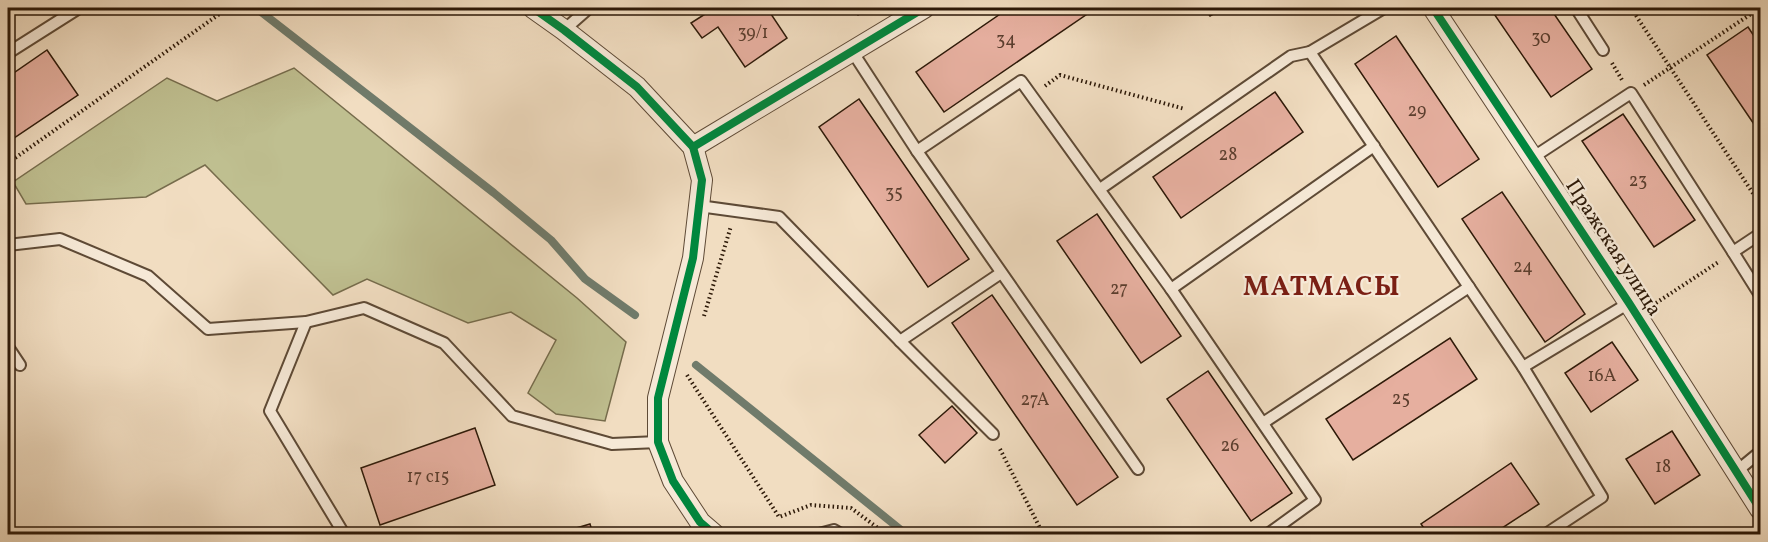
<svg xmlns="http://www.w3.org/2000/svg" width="1768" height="542" viewBox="0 0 1768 542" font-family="Vollkorn,serif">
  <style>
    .green { fill: #bfbf90; stroke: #766c4c; stroke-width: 1.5 }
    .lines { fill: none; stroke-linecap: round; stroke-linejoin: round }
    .stream { stroke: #707b6b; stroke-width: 8 }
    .building { fill: #e6af9f; stroke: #2d1908; stroke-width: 1.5 }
    .lane-casing { stroke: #5e4a36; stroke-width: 14 }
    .street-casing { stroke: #5e4a36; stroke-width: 22 }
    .path { stroke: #2d1908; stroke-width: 4; stroke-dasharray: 1.5 3; stroke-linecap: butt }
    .lane { stroke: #f6e9d7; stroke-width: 10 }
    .street { stroke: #f6e9d7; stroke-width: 20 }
    .cycleway-casing { stroke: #f6e9d7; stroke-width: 11 }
    .cycleway { stroke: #00873e; stroke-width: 8 }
    .labels { text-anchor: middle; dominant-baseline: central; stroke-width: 4.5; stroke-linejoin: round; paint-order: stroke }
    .number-label { font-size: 18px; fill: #5b3e2e }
    .street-label { font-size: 21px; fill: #2d1908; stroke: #f6e9d7 }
    .district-label { font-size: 27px; font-weight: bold; letter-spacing: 1.5px; fill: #7a1f14; stroke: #f6e9d7 }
  </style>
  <rect width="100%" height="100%" fill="#f1ddc1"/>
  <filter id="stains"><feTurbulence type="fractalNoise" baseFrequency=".00333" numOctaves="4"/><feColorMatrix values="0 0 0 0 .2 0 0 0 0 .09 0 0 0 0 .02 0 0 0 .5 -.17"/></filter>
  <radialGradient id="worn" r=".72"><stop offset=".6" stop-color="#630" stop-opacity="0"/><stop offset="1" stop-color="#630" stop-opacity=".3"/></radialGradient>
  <path class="green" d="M294 68 577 298 626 342 605 421 556 414 528 393 556 340 511 312 468 323 367 279 333 295 205 165 146 197 26 204 13 182 167 78 217 101Z"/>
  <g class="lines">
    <g class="stream">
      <path d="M256 8 494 193 551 240 585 279 635 315"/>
      <path d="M696 365 906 534"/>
    </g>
  </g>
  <g class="building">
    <path d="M708 8H767L787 38 745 67 718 27 702 38 691 23 710 11Z"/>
    <path d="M853 8H870L858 15Z"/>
    <path d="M1009 8H1096L944 112 916 72Z"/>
    <path d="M1204 8H1224L1210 16Z"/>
    <path d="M1490 8H1550L1592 69 1551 97Z"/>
    <path d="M1748 27 1760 45V133L1707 55Z"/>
    <path d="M1396 36 1479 159 1438 187 1355 64Z"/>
    <path d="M47 50 78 95 8 142V77Z"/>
    <path d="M1275 92 1303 132 1181 218 1153 177Z"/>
    <path d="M859 99 969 259 928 287 819 127Z"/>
    <path d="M1623 114 1695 220 1654 247 1582 141Z"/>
    <path d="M1502 192 1585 314 1545 342 1462 219Z"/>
    <path d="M1097 214 1181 336 1141 363 1057 241Z"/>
    <path d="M992 295 1118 477 1077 505 952 323Z"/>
    <path d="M1450 338 1477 379 1353 460 1326 419Z"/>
    <path d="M1612 342 1638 380 1591 412 1565 373Z"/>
    <path d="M1208 371 1292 493 1251 521 1167 399Z"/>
    <path d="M952 406 977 433 945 463 919 435Z"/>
    <path d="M475 428 495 485 380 525 361 468Z"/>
    <path d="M1672 431 1700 475 1655 504 1626 459Z"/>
    <path d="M1511 463 1539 504 1493 534H1428L1421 524Z"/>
    <path d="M590 524 593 534H556Z"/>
  </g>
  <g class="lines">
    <g class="lane-casing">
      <g id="lane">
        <path d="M1384 8 1310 52 1523 367"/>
        <path d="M1576 8 1603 50"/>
        <path d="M564 30 589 8"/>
        <path d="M852 51 917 151 1138 469"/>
        <path d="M8 53 79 8"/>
        <path d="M917 151 1021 81 1171 289"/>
        <path d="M1532 158 1631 93 1733 252 1760 234"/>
        <path d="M1100 189 1291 56 1310 52"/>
        <path d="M699 206 779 217 900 341 993 434"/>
        <path d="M8 245 60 239 148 276 208 329 306 322 364 308 444 343 512 416 612 444 658 442"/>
        <path d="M1733 252 1760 295"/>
        <path d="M306 322 270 411 344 534"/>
        <path d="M900 341 1001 273"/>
        <path d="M8 347 20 365"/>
        <path d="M1263 423 1469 287"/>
        <path d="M1737 471 1760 452"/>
        <path d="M819 534 834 530 841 534"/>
        <path d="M1268 534 1315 500 1171 289 1374 146"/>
        <path d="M1546 534 1602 497 1523 367 1629 303"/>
      </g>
    </g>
    <g class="street-casing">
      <g id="street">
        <path d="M533 8 564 30 637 87 693 147 702 180 693 258 658 398V442L673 481 700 522 714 534"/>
        <path d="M1433 8 1629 303 1760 509"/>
        <path d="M693 147 924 8"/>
      </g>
    </g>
    <g class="path">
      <path d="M1631 8 1760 204"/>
      <path d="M1612 63 1622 80"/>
      <path d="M1644 85 1760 8"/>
      <path d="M1045 86 1060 75 1185 109"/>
      <path d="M8 163 228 8"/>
      <path d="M1656 303 1720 261"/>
      <path d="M704 316 731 226"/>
      <path d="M687 375 779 517 811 505 851 508 886 534"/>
      <path d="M1000 449 1043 534"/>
    </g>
    <use href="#lane" class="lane"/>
    <use href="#street" class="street"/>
    <g class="cycleway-casing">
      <g id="cycleway">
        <path d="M533 8 564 30 637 87 693 147 702 180 693 258 658 398V442L673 481 700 522 714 534"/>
        <path d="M1433 8 1629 303 1760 509"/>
        <path d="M693 147 924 8"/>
      </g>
    </g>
    <use href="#cycleway" class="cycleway"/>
  </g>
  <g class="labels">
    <g class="number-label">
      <text x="753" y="33">39/1</text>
      <text x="1541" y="38">30</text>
      <text x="1006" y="40">34</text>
      <text x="1417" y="111">29</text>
      <text x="1228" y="155">28</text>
      <text x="1638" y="181">23</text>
      <text x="894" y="193">35</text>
      <text x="1523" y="267">24</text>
      <text x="1119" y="289">27</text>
      <text x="1602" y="376">16А</text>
      <text x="1401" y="399">25</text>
      <text x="1035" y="400">27А</text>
      <text x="1230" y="446">26</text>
      <text x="1663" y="467">18</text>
      <text x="428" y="477">17 с15</text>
    </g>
    <g class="street-label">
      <text transform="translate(1613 248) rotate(57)">Пражская улица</text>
    </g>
    <g class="district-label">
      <text x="1322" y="288">МАТМАСЫ</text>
    </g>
  </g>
  <rect width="1768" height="542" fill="none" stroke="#f1ddc1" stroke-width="30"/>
  <rect x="9" y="9" width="1750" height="524" fill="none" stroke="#2d1908" stroke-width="3"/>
  <rect x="15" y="15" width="1738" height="512" fill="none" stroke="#2d1908" stroke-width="1.5"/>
  <rect width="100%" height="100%" filter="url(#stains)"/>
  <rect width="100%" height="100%" fill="url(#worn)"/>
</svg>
